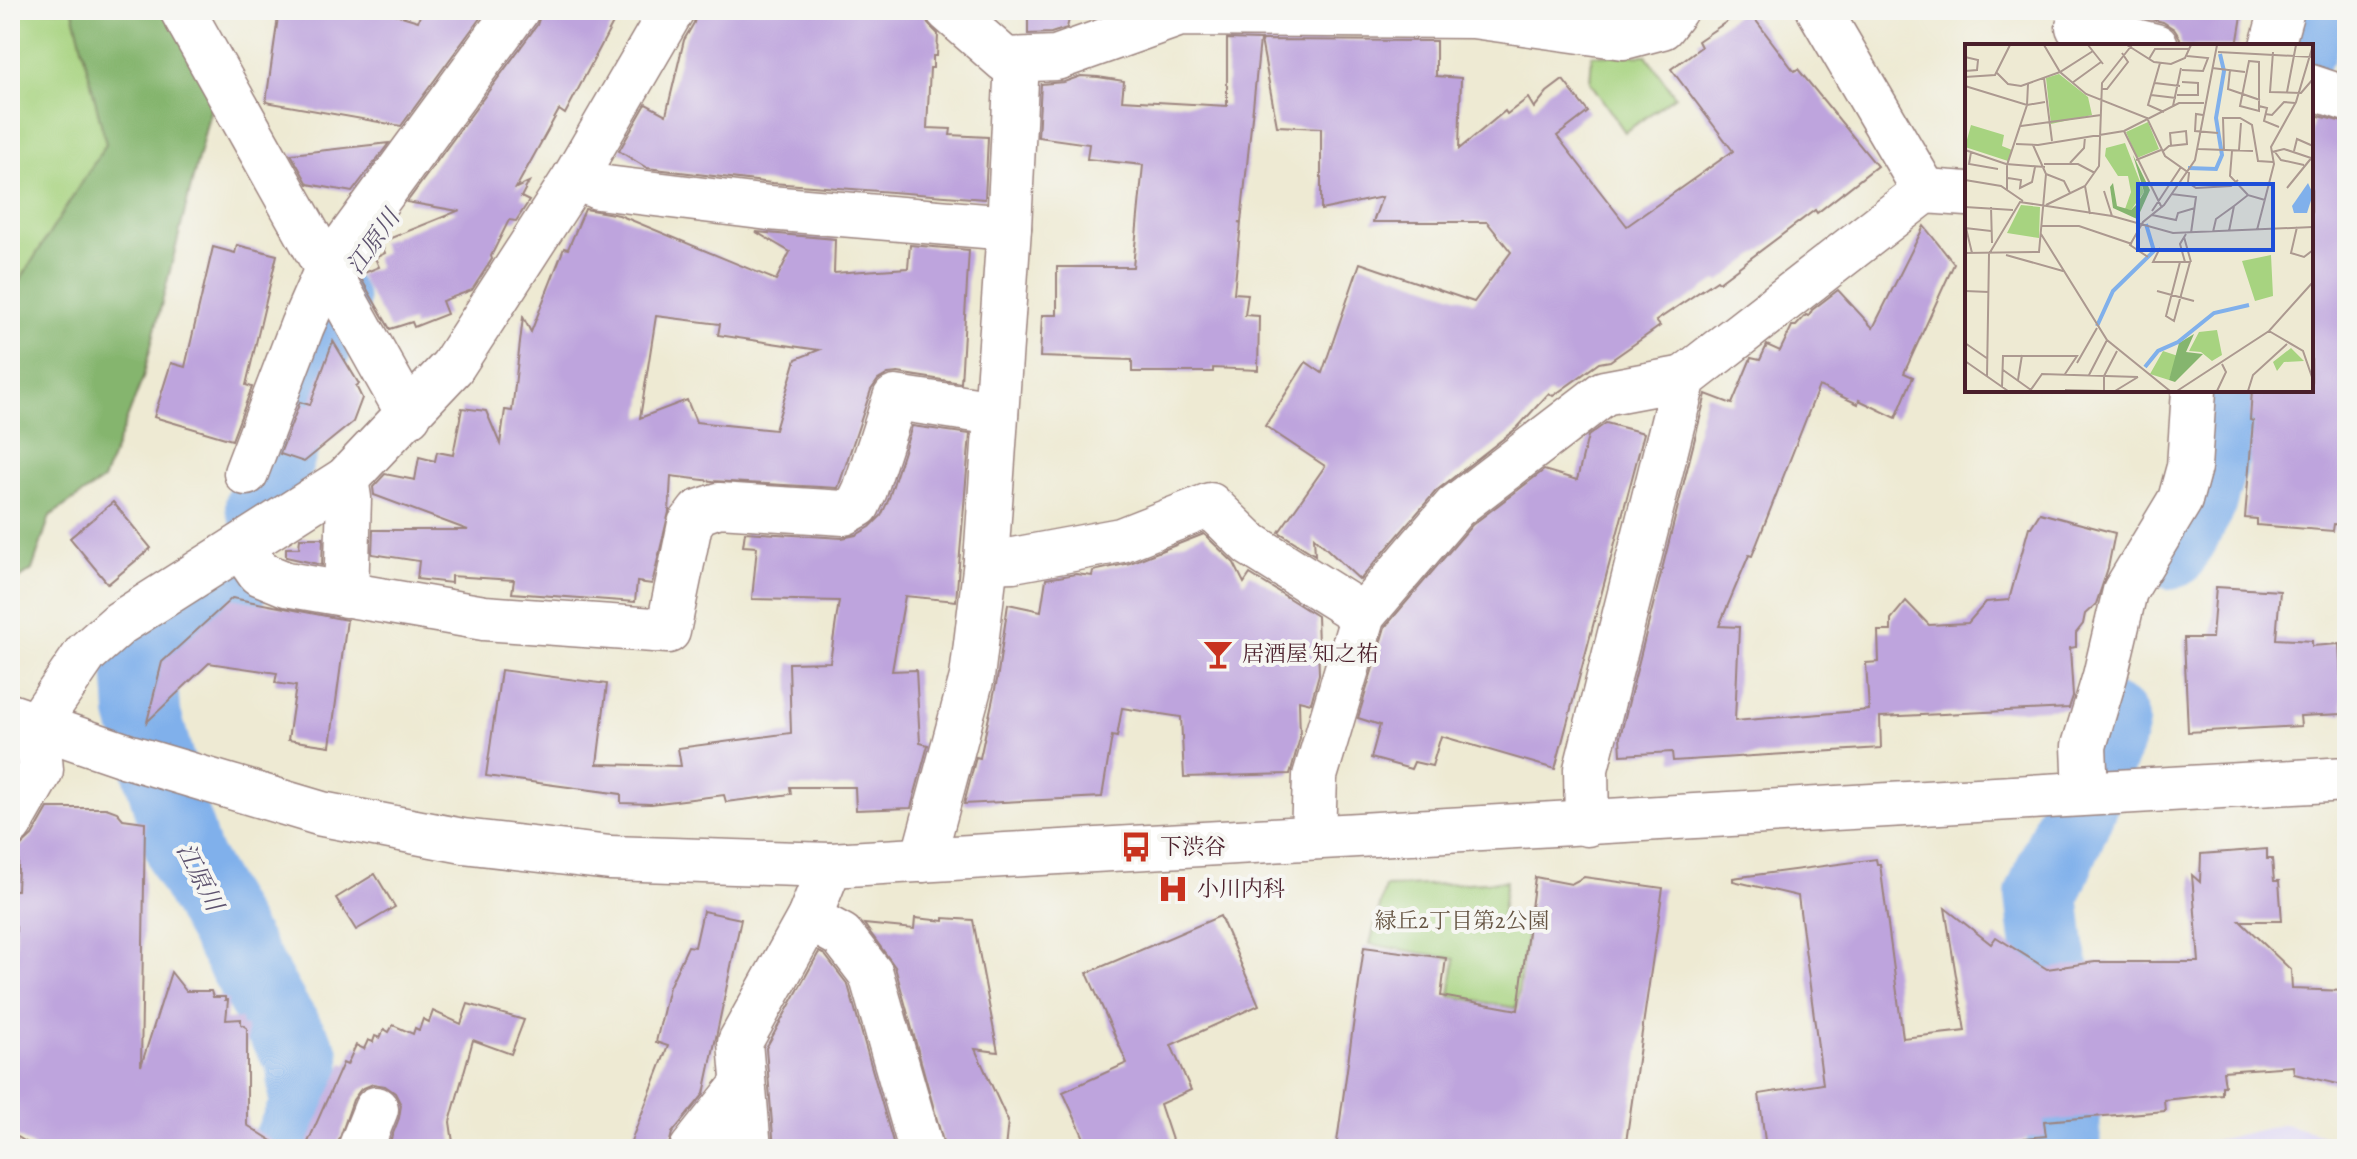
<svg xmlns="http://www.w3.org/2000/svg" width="2357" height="1159" viewBox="0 0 2357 1159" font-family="Alegreya,'Noto Serif JP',serif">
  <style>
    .built { fill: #ddd5f6 }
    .green { fill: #a7d380; stroke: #787956; stroke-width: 2 }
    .forest { fill: #85b56e; stroke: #686a4c; stroke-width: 2 }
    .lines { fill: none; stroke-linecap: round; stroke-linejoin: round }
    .river { stroke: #80b0eb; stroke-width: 74 }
    .building { fill: #bea4dd; fill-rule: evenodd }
    .minor-casing { stroke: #9c847f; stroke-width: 47 }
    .tertiary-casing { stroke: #9c847f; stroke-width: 47 }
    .minor { stroke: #fff; stroke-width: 44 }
    .tertiary { stroke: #fff; stroke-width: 44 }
    .labels { text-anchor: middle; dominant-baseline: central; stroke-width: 8; stroke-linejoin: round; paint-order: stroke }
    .poi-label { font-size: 22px; fill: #4a1f2b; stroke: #f6f6f2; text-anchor: start }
    .park-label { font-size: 22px; fill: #654; stroke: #f6f6f2 }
    .water-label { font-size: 24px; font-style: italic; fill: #5d526e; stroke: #f6f6f2 }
    .inset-river { fill: none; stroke: #80b0eb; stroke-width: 4 }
    .inset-road { fill: none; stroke: #ac9990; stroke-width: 2 }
    .view { fill: #1d4ed8; fill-opacity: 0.15; stroke: #1d4ed8; stroke-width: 4 }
    .inset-edge { fill: none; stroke: #4a1f2b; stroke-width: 4 }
  </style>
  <rect width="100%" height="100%" fill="#f6f6f2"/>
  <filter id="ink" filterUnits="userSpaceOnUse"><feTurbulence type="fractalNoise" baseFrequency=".0125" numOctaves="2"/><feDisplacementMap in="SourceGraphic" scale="16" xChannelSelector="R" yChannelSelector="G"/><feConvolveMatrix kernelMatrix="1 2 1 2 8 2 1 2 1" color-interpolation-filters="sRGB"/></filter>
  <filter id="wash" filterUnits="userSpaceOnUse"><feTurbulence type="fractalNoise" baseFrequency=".006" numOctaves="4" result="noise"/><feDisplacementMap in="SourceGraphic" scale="32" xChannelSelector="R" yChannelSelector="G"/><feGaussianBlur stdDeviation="1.8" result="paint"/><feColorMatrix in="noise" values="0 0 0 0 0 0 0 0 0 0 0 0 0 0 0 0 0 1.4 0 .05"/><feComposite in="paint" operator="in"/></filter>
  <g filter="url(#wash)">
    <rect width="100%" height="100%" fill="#eeead3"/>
    <path class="built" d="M2285 1124 2347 1142V1149H2177Z"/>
    <g class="green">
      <path d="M10 10H73L107 144 10 296Z"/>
      <path d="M1592 55H1646L1675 96 1625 132 1590 82Z"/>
      <path d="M1506 881 1500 927 1527 931 1516 1008 1450 996 1455 959 1370 944 1385 887Z"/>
    </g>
    <path class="forest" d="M73 10H168L213 99 143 378 103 480 50 516 32 570 10 585V296L106 144Z"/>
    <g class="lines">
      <g class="river">
        <path d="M2300 46 2309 10"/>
        <path d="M262 505 326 313 332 303"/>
        <path d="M2171 552 2199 503 2213 453 2218 390"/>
        <path d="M233 581 229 591 164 631 140 662 143 712 185 858 274 1014 303 1059 306 1108 287 1149"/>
        <path d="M2064 1149 2061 1011 2048 947 2042 896 2108 737 2112 721"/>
      </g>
    </g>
    <g id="blocks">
      <g class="building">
        <path d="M279 10H382L418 21 422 10H486L401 126 266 102Z"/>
        <path d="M542 10H620L565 114 559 110 516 188 529 182 521 197 529 201 516 221 509 220 491 256 492 259 472 290 442 301 447 314 414 327 412 322 390 329 359 275 379 267 375 258 385 253 381 242 458 211 407 202 537 25Z"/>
        <path d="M697 10H922L928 24 938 34 937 56H933V68H930L927 128 951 129 950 135 988 137 985 199 772 183 647 168 619 151 646 104 666 115 684 40 694 23Z"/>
        <path d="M1028 10H1071L1067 28 1051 33 1028 34Z"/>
        <path d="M1744 10H1748L1794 71 1798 69 1877 166 1817 213 1815 210 1719 282 1717 280 1656 321 1660 326 1610 361 1599 363 1553 396 1549 393 1517 428 1436 491 1360 580 1314 537 1315 555 1279 532 1325 466 1265 426 1306 362 1322 373 1360 263 1474 302 1511 252 1487 222H1373L1382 197 1321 210V128L1277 126 1261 40 1436 41V76L1461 78 1459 149 1505 111 1507 114 1528 98 1534 108 1547 92 1563 80 1588 112 1557 136 1627 226 1733 151 1671 69 1701 47 1698 41Z"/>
        <path d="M2114 10H2243L2237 46H2180V38L2174 29 2163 22Z"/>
        <path d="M1227 39 1260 40 1241 222H1238L1241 223 1234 293 1248 294 1245 315 1259 316 1258 370 1213 368V372H1132V360L1040 357 1042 315H1057V267H1133L1143 165 1087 159 1089 144 1038 137 1041 84 1064 82 1081 76 1098 77 1124 81 1122 100 1227 106Z"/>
        <path d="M2315 115 2347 123V525L2334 524 2333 531 2257 525V519L2245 518 2253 421 2250 420 2252 390H2311V131Z"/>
        <path d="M389 143 352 192 308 184 291 154Z"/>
        <path d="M585 209 619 215 776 280 790 252 756 232 835 239 834 273 908 268 910 245 969 250 961 383 898 373 888 374 878 380 871 390 838 488 712 481 671 476 669 512 652 584 637 582 635 602 512 593 514 580 451 576V583L417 579 419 561 372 554 373 530H468L374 495 373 487 385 474 415 480 419 457 435 461 437 452 453 455 462 408 486 411 500 444 505 410 512 411 523 317 531 332 564 248 568 249ZM656 316 720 324 718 335 819 350 796 359 775 430 696 422 687 400 640 418Z"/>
        <path d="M1924 226 1954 264 1904 373 1913 377 1896 418 1859 400 1858 404 1819 386 1752 556 1749 555 1719 626 1739 627 1735 721 1869 710 1866 663 1879 662 1878 631H1891V619L1906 601 1929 625 1968 623 1986 602 2009 600 2029 527H2031L2040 513 2115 533 2108 568 2096 604 2085 614 2083 624 2076 633V647L2070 648 2073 696 2069 708 1880 717 1881 748 1673 761 1672 752 1621 755 1620 737 1706 394 1732 404 1751 358 1760 360 1767 345 1780 351 1792 326H1796L1806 315 1809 316 1812 310 1838 290 1873 328Z"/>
        <path d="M237 245 277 255 246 385 252 387 232 440 154 417 171 363 185 367 213 247 235 253Z"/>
        <path d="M333 341 359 384 356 386 362 398 353 422 304 462 280 454 300 402 310 405Z"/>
        <path d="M1606 423 1644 433 1555 769 1441 736 1432 766 1414 762 1411 769 1371 758 1380 725 1358 718 1385 627 1472 525 1544 470 1577 480 1588 436Z"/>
        <path d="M912 426 970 434 956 601 905 596 892 671 916 670 920 743 928 745 911 808 856 810 855 787H790L791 794 726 802 724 795 651 804 621 803V794L486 776 501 670 607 684 597 764 681 766 678 748 791 733 789 663 830 662 839 601 752 599 757 547 743 546 745 532 842 538 856 535 870 527 881 516 888 501Z"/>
        <path d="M113 502 151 548 108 584 70 538Z"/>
        <path d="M1204 534 1234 563 1244 583 1250 574 1317 616 1319 674 1311 703 1299 700 1300 738 1290 774 1184 777 1181 717 1122 708 1117 737 1112 736 1102 797 964 804 976 757 980 758 997 680 1008 604 1041 611 1046 579 1076 574 1092 576 1093 571 1130 563Z"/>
        <path d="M300 538H323L322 565 286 557V548H299Z"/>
        <path d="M2216 587 2280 591 2276 639 2312 641V646L2339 644 2343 714 2300 716 2301 726 2188 732 2184 638H2212Z"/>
        <path d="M232 598 347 620 330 746 288 740 296 686 275 683 277 673 209 663 147 722 162 662Z"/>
        <path d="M48 808H106L117 812 123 819 145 822 141 1066 171 972 186 991H211L213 997H225V1000H228L226 1020 241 1019V1024L247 1028V1125L285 1149H37L10 1132V1037L15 1036 16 927H10V890H17L19 848 32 836Z"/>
        <path d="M2267 849V859H2272L2274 881H2279L2282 921H2240L2291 970 2292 989 2347 991V1086L2294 1074 2293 1066 2223 1071 2225 1086H2222V1094L2164 1100 2165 1111 2044 1121 2046 1136 2025 1138 2026 1140 1968 1149H1766L1759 1094 1823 1084 1798 896 1733 881V878L1876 859 1877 864H1880L1903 1038 1965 1031 1945 908 1991 944 1996 937 2047 969 2095 962H2199L2192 875 2200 882 2201 854Z"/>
        <path d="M375 874 395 907 356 930 336 898Z"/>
        <path d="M1535 877 1571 884 1584 877 1663 888 1625 1149H1336L1364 947 1446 958 1441 996 1518 1010Z"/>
        <path d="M703 911 741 919 704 1094 672 1133 668 1149H628L668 1046 656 1042 669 987 688 946 695 947Z"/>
        <path d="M1220 916 1259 1005 1171 1045 1191 1090 1160 1104 1175 1149H1089L1063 1092 1127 1063 1087 973Z"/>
        <path d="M915 918 944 921V918L973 920 998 1052 975 1049 1008 1121 1005 1149H945L895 967 864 924 914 929Z"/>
        <path d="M819 952 825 955 848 985 895 1149H774L766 1048Z"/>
        <path d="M468 1004 524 1020 511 1054 473 1040 450 1122 454 1149H387L399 1118 401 1105 395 1093 385 1086 373 1084 361 1089 353 1100 336 1149H305L343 1063 347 1065 356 1045 364 1049 368 1040 373 1042 375 1036 380 1038 384 1029 389 1032 393 1025 413 1034 415 1028 419 1030 423 1019 429 1022 433 1011 461 1024Z"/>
      </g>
    </g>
  </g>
  <g filter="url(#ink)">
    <use href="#blocks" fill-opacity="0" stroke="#9c847f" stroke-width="2"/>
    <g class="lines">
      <g class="minor-casing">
        <g id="minor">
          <path d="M182 10 409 415"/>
          <path d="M948 10 1005 60 1056 58 1180 14 1473 16 1624 37 1662 27 1675 10"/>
          <path d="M1819 10 1925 191"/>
          <path d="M2078 27 2156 46"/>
          <path d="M2272 46 2282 10"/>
          <path d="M2311 87 2347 99"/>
          <path d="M575 177 598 187 769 208 1009 228 986 561 972 677 923 860"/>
          <path d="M1009 228 1017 60"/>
          <path d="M246 473 302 326 327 269 517 10"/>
          <path d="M241 547 259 573 286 584 484 618 668 631 690 524 699 512 719 505 844 513 858 505 865 490 895 398 996 413"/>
          <path d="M986 561 1013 560 1121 540 1210 505 1250 544 1363 615"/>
          <path d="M346 595 349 498 346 479"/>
          <path d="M2086 793 2084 746 2105 676 2125 591 2180 500 2189 467 2194 390"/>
          <path d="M10 824 41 770 37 725"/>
          <path d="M1587 824 1586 769 1684 378 1925 191 1967 194"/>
          <path d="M1313 837 1315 776 1363 615 1455 507 1604 393 1684 378"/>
          <path d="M809 918 842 936 871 974 921 1149"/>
          <path d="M360 1149 376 1109"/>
          <path d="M692 1149 742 1086"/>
          <path d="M749 1149 740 1042 809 918 830 865"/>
        </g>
      </g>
      <g class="tertiary-casing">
        <g id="tertiary">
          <path d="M10 716 127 756 322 814 463 841 610 858 830 865 2347 779"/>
          <path d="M37 725 86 653 120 623 346 479 452 367 575 177 672 10"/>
        </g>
      </g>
      <use href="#minor" class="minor"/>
      <use href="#tertiary" class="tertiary"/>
    </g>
  </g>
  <defs>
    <g id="bar-bare" transform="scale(2.4)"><path d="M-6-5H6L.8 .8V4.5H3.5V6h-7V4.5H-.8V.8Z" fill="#c8321e" stroke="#f6f6f2" stroke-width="2.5" paint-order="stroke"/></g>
    <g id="bus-bare" transform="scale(2.4)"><path d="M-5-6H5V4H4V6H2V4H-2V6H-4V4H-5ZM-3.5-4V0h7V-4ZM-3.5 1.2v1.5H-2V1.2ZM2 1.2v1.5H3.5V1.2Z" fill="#c8321e" stroke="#f6f6f2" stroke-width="2.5" paint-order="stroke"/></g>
    <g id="hospital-bare" transform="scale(2.4)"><path d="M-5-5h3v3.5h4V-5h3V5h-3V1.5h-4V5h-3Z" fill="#c8321e" stroke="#f6f6f2" stroke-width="2.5" paint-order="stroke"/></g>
  </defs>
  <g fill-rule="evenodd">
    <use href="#bar-bare" x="1218" y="654"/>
    <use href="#bus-bare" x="1136" y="847"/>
    <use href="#hospital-bare" x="1173" y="889"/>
  </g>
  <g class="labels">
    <g class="poi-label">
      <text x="1242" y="654">居酒屋 知之祐</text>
      <text x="1160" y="847">下渋谷</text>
      <text x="1197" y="889">小川内科</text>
    </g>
    <g class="park-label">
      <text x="1462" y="921">緑丘2丁目第2公園</text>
    </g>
    <g class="water-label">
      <text transform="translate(373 242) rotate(-55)">江原川</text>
      <text transform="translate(200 877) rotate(63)">江原川</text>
    </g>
  </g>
  <g transform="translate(1965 44)">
    <rect width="348" height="348" fill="#eeead3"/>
    <path d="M94 30 123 53 127 71 86 80 81 34ZM183 78 194 105 172 114 161 88ZM6 81 39 91 37 102 47 106 43 117 0 103ZM160 99 179 148 166 166 160 165 166 148 163 132H153L140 112 141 104ZM56 161 75 163 74 194 42 189ZM306 211 308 252 290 257 277 217ZM252 286 257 311 247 317 236 308 224 307 234 288ZM326 304 339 317 319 318 312 327 308 318ZM198 307 213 312 204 336 185 330Z" fill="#a7d380"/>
    <path d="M168 111 185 146 172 175 148 164 145 143 148 139 152 162 166 166 172 160 179 148ZM229 290 221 308 238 310 210 338 204 336 214 299Z" fill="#85b56e"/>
    <path d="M343 139 348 150 342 169H329L327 162Z" fill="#80b0eb"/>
    <path class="inset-river" d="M223 124 251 125 257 111 251 74 259 27 255 10M132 282 148 247 189 207 181 180M180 323 193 307 213 298 249 269 284 261"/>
    <path class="inset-road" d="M79 1 95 28 121 50 182 74 200 112 224 129 223 138M123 1 138 20M162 1 189 18 206 20 220 14 226 1M253 8 348 13M308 8 305 48 336 49 348 35M0 13 13 16 12 26 0 27M184 15 190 5H225M284 17 294 18V67L275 62ZM195 19 183 61 199 68M247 24 280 28M217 26 238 27 243 14 222 12M265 26 263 45 295 56M32 29 43 40 56 42 95 28 128 7M0 33 30 31 45 1M79 34 87 97M107 39 136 18M190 39 215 42M0 42 62 61 80 58M136 45H142L163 18 157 9M322 48 331 1M186 51 211 54M212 51H233V39L217 38M208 62 216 24M294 62 302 64 299 77 314 83M300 70 307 71 319 58 330 59M238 71 231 70 230 87 253 89M56 82 136 71M159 87 197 164M51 100 73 101 159 87 214 59H239M233 105 288 107M0 106 41 120 80 123M274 106 276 79M259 107 258 74H275L287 81 293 117 308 118M267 107 265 132 283 151M329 107 332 95 348 102M6 108 4 120 33 125M197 108 204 102 222 100 221 87 205 89 206 101M307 108 319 105 346 114M310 108 316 116 339 121M171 116 196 106M105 119 119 104 120 93M79 120H113L130 129M81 130 99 137 105 149M43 134 56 136 55 144 67 138 70 123M0 136 36 142 58 157M222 138 231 144 266 142 273 136M120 142 125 170M322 144 348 112M42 146V121L62 61 63 40M139 147 147 172M206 150 231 153 226 189M81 161 120 142 134 122 137 39 167 1M0 163 48 166M26 163 27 199M187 167 216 123M187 171 211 176 213 169 230 164M77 182H114L167 200M332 183 326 209 339 213 348 206M0 184 26 187M1 184 7 209M292 186 309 120 306 103 331 58 348 1M264 187 269 162 283 151 300 156M248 188 251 175 269 162M76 190 142 296 205 347M219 193 226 218M195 204 188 218H225L209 277 201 272 215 218M0 209 74 208 81 130 68 101M41 211 98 227M183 213 165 201 178 178 199 161 230 116 252 1M220 218 215 200 221 190M0 247 24 248M192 247 229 257M304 287 338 307 348 336M0 299 23 315M0 317 43 347M112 319 132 284M38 326 66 346M124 331 142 296M22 333 24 210 55 158 147 172 208 189 348 183M53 336 57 311M37 343 38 312H112L100 330M100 346 139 347M65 347 77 330 173 333M139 347V332L152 307M150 347 173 333M212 347 304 287 348 238M252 347 261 328 257 320M283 347 288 331 322 300"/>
    <path class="view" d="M173 140H308V206H173Z"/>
    <rect width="348" height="348" class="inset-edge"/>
  </g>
  <rect width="2357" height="1159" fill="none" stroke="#f6f6f2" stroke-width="40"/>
</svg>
